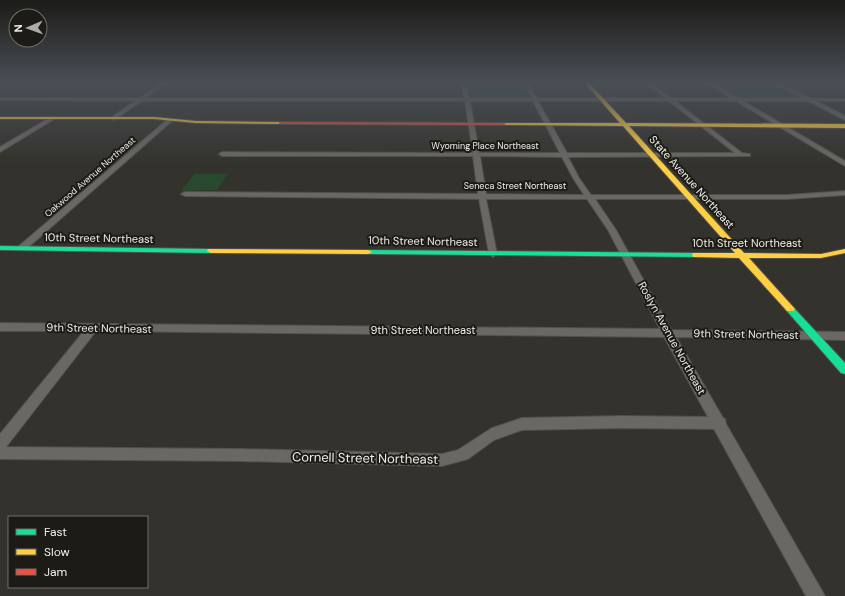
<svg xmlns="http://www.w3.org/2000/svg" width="845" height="596" viewBox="0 0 845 596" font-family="'DM Sans',sans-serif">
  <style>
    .green { fill: #28492d }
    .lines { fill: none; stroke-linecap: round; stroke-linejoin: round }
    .street-casing { stroke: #51504b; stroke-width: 2 }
    .fast-casing { stroke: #51504b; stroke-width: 2 }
    .slow-casing { stroke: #51504b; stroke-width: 2 }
    .jam-casing { stroke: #51504b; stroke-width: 2 }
    .street { fill: #696863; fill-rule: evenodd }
    .fast { fill: #16e098; fill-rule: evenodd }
    .slow { fill: #ffcf43; fill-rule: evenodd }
    .jam { fill: #f24e42; fill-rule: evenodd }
    .labels { text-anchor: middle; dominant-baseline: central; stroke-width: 4; stroke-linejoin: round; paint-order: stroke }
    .far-street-label { font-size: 9px; fill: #efeee7; stroke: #1c1b16 }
    .street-label { font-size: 11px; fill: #efeee7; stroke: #1c1b16 }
    .near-street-label { font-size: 13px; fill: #efeee7; stroke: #1c1b16 }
  </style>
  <rect width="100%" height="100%" fill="#33322c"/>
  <g class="green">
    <path d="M468 82H522L530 97H471Z"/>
    <path d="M712 82H768L801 99 740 98Z"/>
    <path d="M194 174H228L217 190 181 191Z"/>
  </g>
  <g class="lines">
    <g class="street-casing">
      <g id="street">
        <path d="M163 82H167L146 98H464L461 82H465L469 98H532L523 82H527L537 98H665L645 82H649L671 98H731L706 82H711L738 98H802L771 82H776L810 98 845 99V101H816L845 116V120L808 101H743L845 161V166L736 101H675L742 153 750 154V156L568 157 579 178 591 195H787L845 191V195L787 199H595L616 230 671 330 845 332V340L676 337 723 418 725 419 726 424 825 596H806L714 429 622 428 522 430 494 440 468 459 442 466 240 461 0 459V434L84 331H0V323L660 329 608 230 587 199H486L497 254 493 257 489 254 479 199 185 196 181 194 185 192 478 194 473 156H222L219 154 222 152 473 153 465 101H142L114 120 112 119V117L135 101 0 100V98H140ZM470 101H533L560 153H479ZM538 101H669L735 153H567ZM480 156 562 157 573 178 584 195 486 194ZM96 331 664 337 708 417 622 416 522 418 492 428 458 450 442 454 240 449 6 447Z"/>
        <path d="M51 117 56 118 0 152V147Z"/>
        <path d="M168 119 173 120 25 250H19L18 248 19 246Z"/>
      </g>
    </g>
    <g class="fast-casing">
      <g id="fast">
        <path d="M0 246 211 249 215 251 211 253 0 250Z"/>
        <path d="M365 250 696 253 700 255 696 257 368 254H365L364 252Z"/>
        <path d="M790 306 793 307 845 363V374L841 373 787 311 785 309Z"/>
      </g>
    </g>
    <g class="slow-casing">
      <g id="slow">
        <path d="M584 82H588L626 123 845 124V128L629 126 744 253 821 254 845 249V253L821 258H749L795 309 793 311H787L739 258 693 257 692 255 693 253H735L623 126 504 125 502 124 504 123H620Z"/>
        <path d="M0 117H154L196 121 281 122 283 123 281 124 196 123 154 119H0Z"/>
        <path d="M208 249 368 250 372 252 368 254 211 253 207 251Z"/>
      </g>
    </g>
    <g class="jam-casing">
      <path id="jam" d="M279 122 504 123 506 124 504 125 281 124H279Z"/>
    </g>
    <use href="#street" class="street"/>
    <use href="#fast" class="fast"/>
    <use href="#slow" class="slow"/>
    <use href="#jam" class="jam"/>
  </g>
  <linearGradient id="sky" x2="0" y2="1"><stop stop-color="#1c1c18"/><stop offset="0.5" stop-color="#4a4f56"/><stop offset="1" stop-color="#4a4f56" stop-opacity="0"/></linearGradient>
  <rect width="845" height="165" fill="url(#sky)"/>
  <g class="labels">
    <g class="far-street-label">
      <text x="485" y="146">Wyoming Place Northeast</text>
      <text transform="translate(90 177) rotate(-41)">Oakwood Avenue Northeast</text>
      <text x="515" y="186">Seneca Street Northeast</text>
    </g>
    <g class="street-label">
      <text transform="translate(692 182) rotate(48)">State Avenue Northeast</text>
      <text transform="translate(99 238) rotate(1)">10th Street Northeast</text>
      <text transform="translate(423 241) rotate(1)">10th Street Northeast</text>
      <text x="747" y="243">10th Street Northeast</text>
      <text transform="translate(99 328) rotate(1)">9th Street Northeast</text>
      <text x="423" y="330">9th Street Northeast</text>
      <text transform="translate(746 334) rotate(1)">9th Street Northeast</text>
      <text transform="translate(672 338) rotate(61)">Roslyn Avenue Northeast</text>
    </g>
    <g class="near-street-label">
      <text transform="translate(365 458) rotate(1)">Cornell Street Northeast</text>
    </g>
  </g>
  <rect x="8" y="516" width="140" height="72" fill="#1c1b16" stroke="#706f6a"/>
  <rect x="16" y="529" width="20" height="6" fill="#16e098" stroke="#706f6a"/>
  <text x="44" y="536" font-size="12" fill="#efeee7">Fast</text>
  <rect x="16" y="549" width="20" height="6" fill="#ffcf43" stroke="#706f6a"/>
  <text x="44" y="556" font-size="12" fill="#efeee7">Slow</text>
  <rect x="16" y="569" width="20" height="6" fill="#f24e42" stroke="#706f6a"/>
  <text x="44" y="576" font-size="12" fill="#efeee7">Jam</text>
  <g transform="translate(28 28) rotate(268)"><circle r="19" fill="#1c1b16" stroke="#706f6a"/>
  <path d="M0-3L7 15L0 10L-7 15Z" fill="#adaca6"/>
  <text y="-6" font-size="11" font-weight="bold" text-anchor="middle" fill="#efeee7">N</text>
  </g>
</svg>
